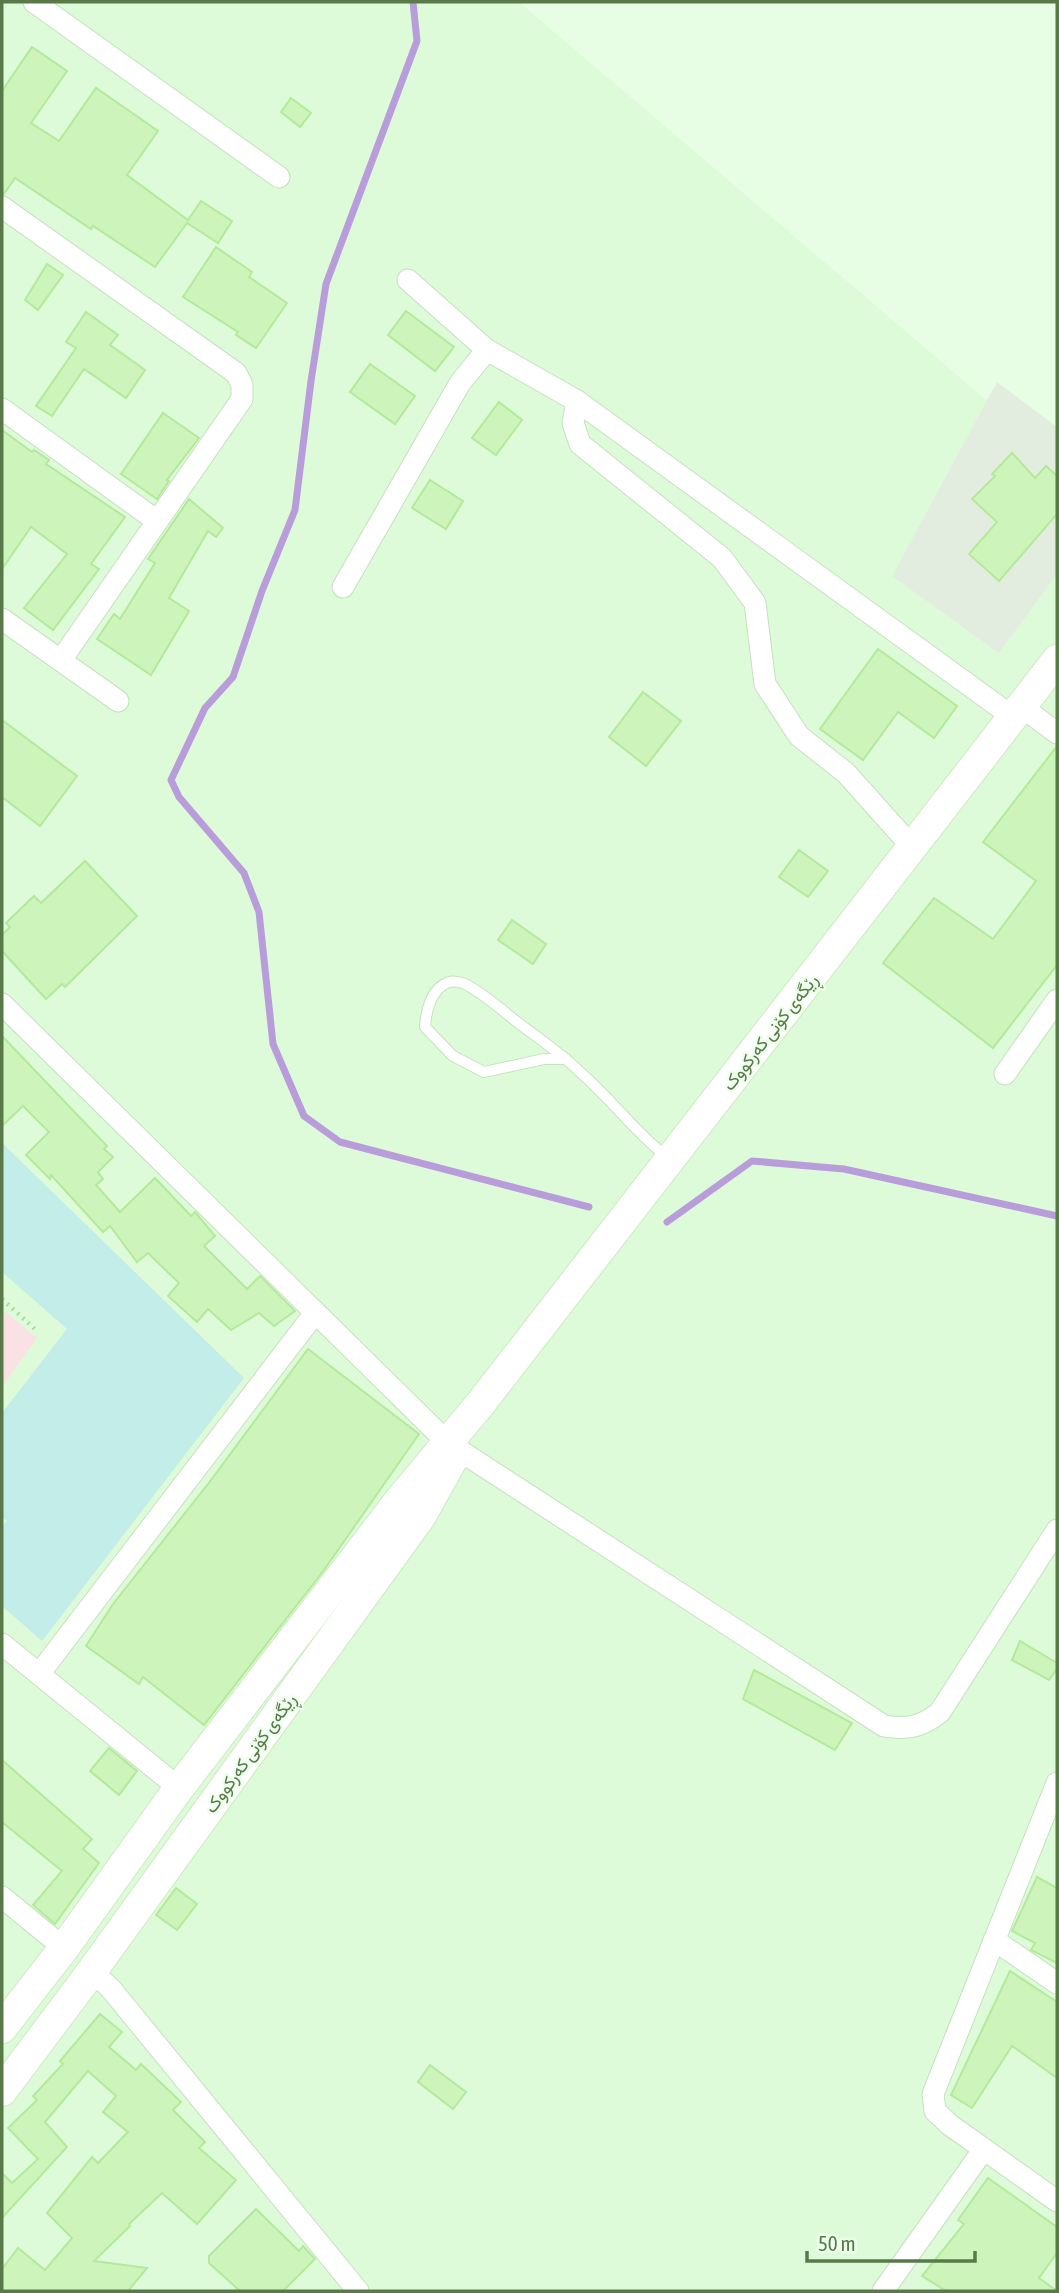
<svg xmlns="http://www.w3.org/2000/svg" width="1059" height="2293" viewBox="0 0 1059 2293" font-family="'Asap Condensed',Vazirmatn,sans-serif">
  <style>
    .residential { fill: #defbd9 }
    .industrial { fill: #e3eddf }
    .education { fill: #fae1e3 }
    .green { fill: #c2ede8 }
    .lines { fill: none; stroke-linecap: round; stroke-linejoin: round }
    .stream { stroke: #b99ddb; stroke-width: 7 }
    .building { fill: #cdf5bb; stroke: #b4e99a; stroke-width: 2 }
    .lane-casing { stroke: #c5e1bd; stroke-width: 12 }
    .street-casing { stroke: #c5e1bd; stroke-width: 23 }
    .secondary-casing { stroke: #caebbf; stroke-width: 32 }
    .path { stroke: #b1da9d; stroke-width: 4.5; stroke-dasharray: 2 5; stroke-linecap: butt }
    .lane { stroke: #fff; stroke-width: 10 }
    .street { stroke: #fff; stroke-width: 21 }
    .secondary { stroke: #fff; stroke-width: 30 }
    .labels { text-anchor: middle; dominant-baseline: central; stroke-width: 5; stroke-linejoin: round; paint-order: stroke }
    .street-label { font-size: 18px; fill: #597948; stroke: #efffed }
  </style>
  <rect width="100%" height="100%" fill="#e7fee5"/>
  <path class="residential" d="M2 2H519L1057 460V2291H2Z"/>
  <path class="industrial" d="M997 382 1057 427V574L999 653 892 576Z"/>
  <path class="education" d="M2 1309 37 1338 2 1387Z"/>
  <path class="green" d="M2 1143 244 1378 42 1641 2 1606V1526L7 1521 2 1517V1413L67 1329 2 1272Z"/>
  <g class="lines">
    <g class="stream">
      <path d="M413 2 417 41 326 284 311 381 295 510 262 591 233 677 205 708 171 780 179 797 244 873 259 912 273 1044 304 1116 340 1142 589 1207"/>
      <path d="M667 1222 752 1161 844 1169 1057 1216"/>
    </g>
  </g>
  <g class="building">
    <path d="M32 47 67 71 31 123 59 141 96 88 158 131 127 175 188 220 201 201 232 221 218 243 187 223 155 267 93 226 91 229 15 178 4 194H2V91Z"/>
    <path d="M291 98 311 113 300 127 281 112Z"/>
    <path d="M216 247 252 272 249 277 287 303 256 348 236 335 238 332 183 297Z"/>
    <path d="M47 264 63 275 38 310 25 300Z"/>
    <path d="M406 311 454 347 435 371 388 335Z"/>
    <path d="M86 312 118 335 110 345 145 370 126 398 84 369 52 416 36 406 76 348 66 342Z"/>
    <path d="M370 364 415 396 395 424 350 392Z"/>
    <path d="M499 402 522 420 496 455 472 438Z"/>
    <path d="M163 413 199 438 167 480 169 481 157 499 121 474Z"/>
    <path d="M2 430 32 452 34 450 49 460 46 464 125 517 91 564 99 569 53 630 24 608 67 554 31 527 2 569Z"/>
    <path d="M1012 453 1035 478 1046 466 1057 476V514L999 581 969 554 997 522 972 499 995 476 992 474Z"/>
    <path d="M430 480 463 501 446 529 412 508Z"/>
    <path d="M189 499 223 528 216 537 208 531 169 598 189 611 151 675 97 639 114 614 120 619 155 563 148 559Z"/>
    <path d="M878 649 957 706 934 738 898 712 863 760 820 729Z"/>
    <path d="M643 692 681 721 646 766 609 737Z"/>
    <path d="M2 720 77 776 40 826 2 797Z"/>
    <path d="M1057 746V965L993 1048 883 963 934 898 993 939 1036 881 983 842Z"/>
    <path d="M799 850 828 871 808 897 779 877Z"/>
    <path d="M85 861 137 916 65 987 62 984 46 999 2 951V935L10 927 6 923 34 896 41 903Z"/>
    <path d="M512 920 546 944 533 964 498 940Z"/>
    <path d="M2 1036 107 1146 104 1149 113 1157 98 1172 103 1179 96 1185 120 1212 155 1178 191 1216 195 1212 215 1236 204 1246 247 1289 260 1276 295 1311 274 1326 259 1313 231 1330 208 1309 197 1322 168 1296 179 1283 148 1253 137 1262 110 1226 103 1232 51 1175 50 1179 26 1155 49 1132 23 1106 2 1126Z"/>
    <path d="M308 1349 419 1434 324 1570 204 1725 143 1677 139 1684 86 1646 113 1604 208 1484Z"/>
    <path d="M1020 1641 1057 1663V1669L1049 1680 1012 1660Z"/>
    <path d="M754 1670 852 1723 835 1750 743 1699Z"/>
    <path d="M109 1748 137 1771 119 1795 90 1771Z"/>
    <path d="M2 1760 92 1839 83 1849 99 1863 55 1924 33 1905 62 1871 2 1822Z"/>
    <path d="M1037 1877 1057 1888V1963L1031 1950 1035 1943 1012 1931Z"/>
    <path d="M176 1888 197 1904 177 1930 156 1915Z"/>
    <path d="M1010 1971 1057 2002V2078L1012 2046 972 2108 951 2095Z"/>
    <path d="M100 2014 122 2032 109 2047 136 2070 141 2064 181 2102 173 2110 205 2142 199 2148 236 2180 197 2224 162 2193 129 2224 130 2226 94 2261 147 2268 128 2291H2V2269L18 2248 45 2270 72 2238 47 2213 92 2157 98 2163 128 2132 103 2112 116 2096 88 2071 45 2122 67 2147 2 2218V2173L12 2183 38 2159 8 2128 37 2100 33 2096 63 2064 60 2061Z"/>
    <path d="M430 2065 466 2092 453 2109 418 2082Z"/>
    <path d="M988 2178 1057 2227V2253L1039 2278 1057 2291H946L922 2276 964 2224 958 2220Z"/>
    <path d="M256 2209 299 2251 303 2246 315 2259 283 2291H240L209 2263V2256Z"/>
  </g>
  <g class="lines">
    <g class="lane-casing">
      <path id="lane" d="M566 1059H544L484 1072 453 1056 425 1027C426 1011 431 988 449 982 453 981 461 982 465 984 483 993 501 1009 517 1022 538 1038 561 1053 580 1072 611 1099 636 1133 668 1158"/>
    </g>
    <g class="street-casing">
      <g id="street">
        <path d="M34 2 279 177"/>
        <path d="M2 207 236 373 242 385V399L61 660"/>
        <path d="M408 280 487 350"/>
        <path d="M577 401 573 423 580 444 722 558 755 603 765 684 799 736 846 773 913 848"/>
        <path d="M2 409 157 521"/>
        <path d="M343 587 460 383 487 350 577 401 1013 717"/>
        <path d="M2 619 118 701"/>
        <path d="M1022 707 1057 733"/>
        <path d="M2 1004 448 1443 884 1726C907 1730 922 1727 940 1712L1057 1530"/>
        <path d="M1005 1074 1057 1000"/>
        <path d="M2 1644 179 1788"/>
        <path d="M39 1674 315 1313"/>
        <path d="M1057 1783 933 2094 935 2111 950 2125 1057 2201"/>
        <path d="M2 1897 64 1948"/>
        <path d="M994 1940 1057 1983"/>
        <path d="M92 1971 111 1989 358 2291"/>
        <path d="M883 2291 984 2149"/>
      </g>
    </g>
    <g class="secondary-casing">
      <g id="secondary">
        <path d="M2 2028 64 1948 179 1788 399 1501 481 1403 1057 660"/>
        <path d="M2 2091 92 1971 421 1516 456 1453"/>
      </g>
    </g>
    <path class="path" d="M2 1299 36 1330"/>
    <use href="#lane" class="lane"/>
    <use href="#street" class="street"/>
    <use href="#secondary" class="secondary"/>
  </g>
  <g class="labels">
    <g class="street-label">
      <text transform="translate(770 1032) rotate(-52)">ڕێگەی کۆنی کەرکووک</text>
      <text transform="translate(250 1753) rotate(-54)">ڕێگەی کۆنی کەرکووک</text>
    </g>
  </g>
  <rect width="1059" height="2293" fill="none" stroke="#597948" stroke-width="7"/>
  <path d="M807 2251v10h168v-10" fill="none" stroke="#597948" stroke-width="3.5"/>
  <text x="818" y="2251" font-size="21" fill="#597948" stroke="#efffed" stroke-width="5" paint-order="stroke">50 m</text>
</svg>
